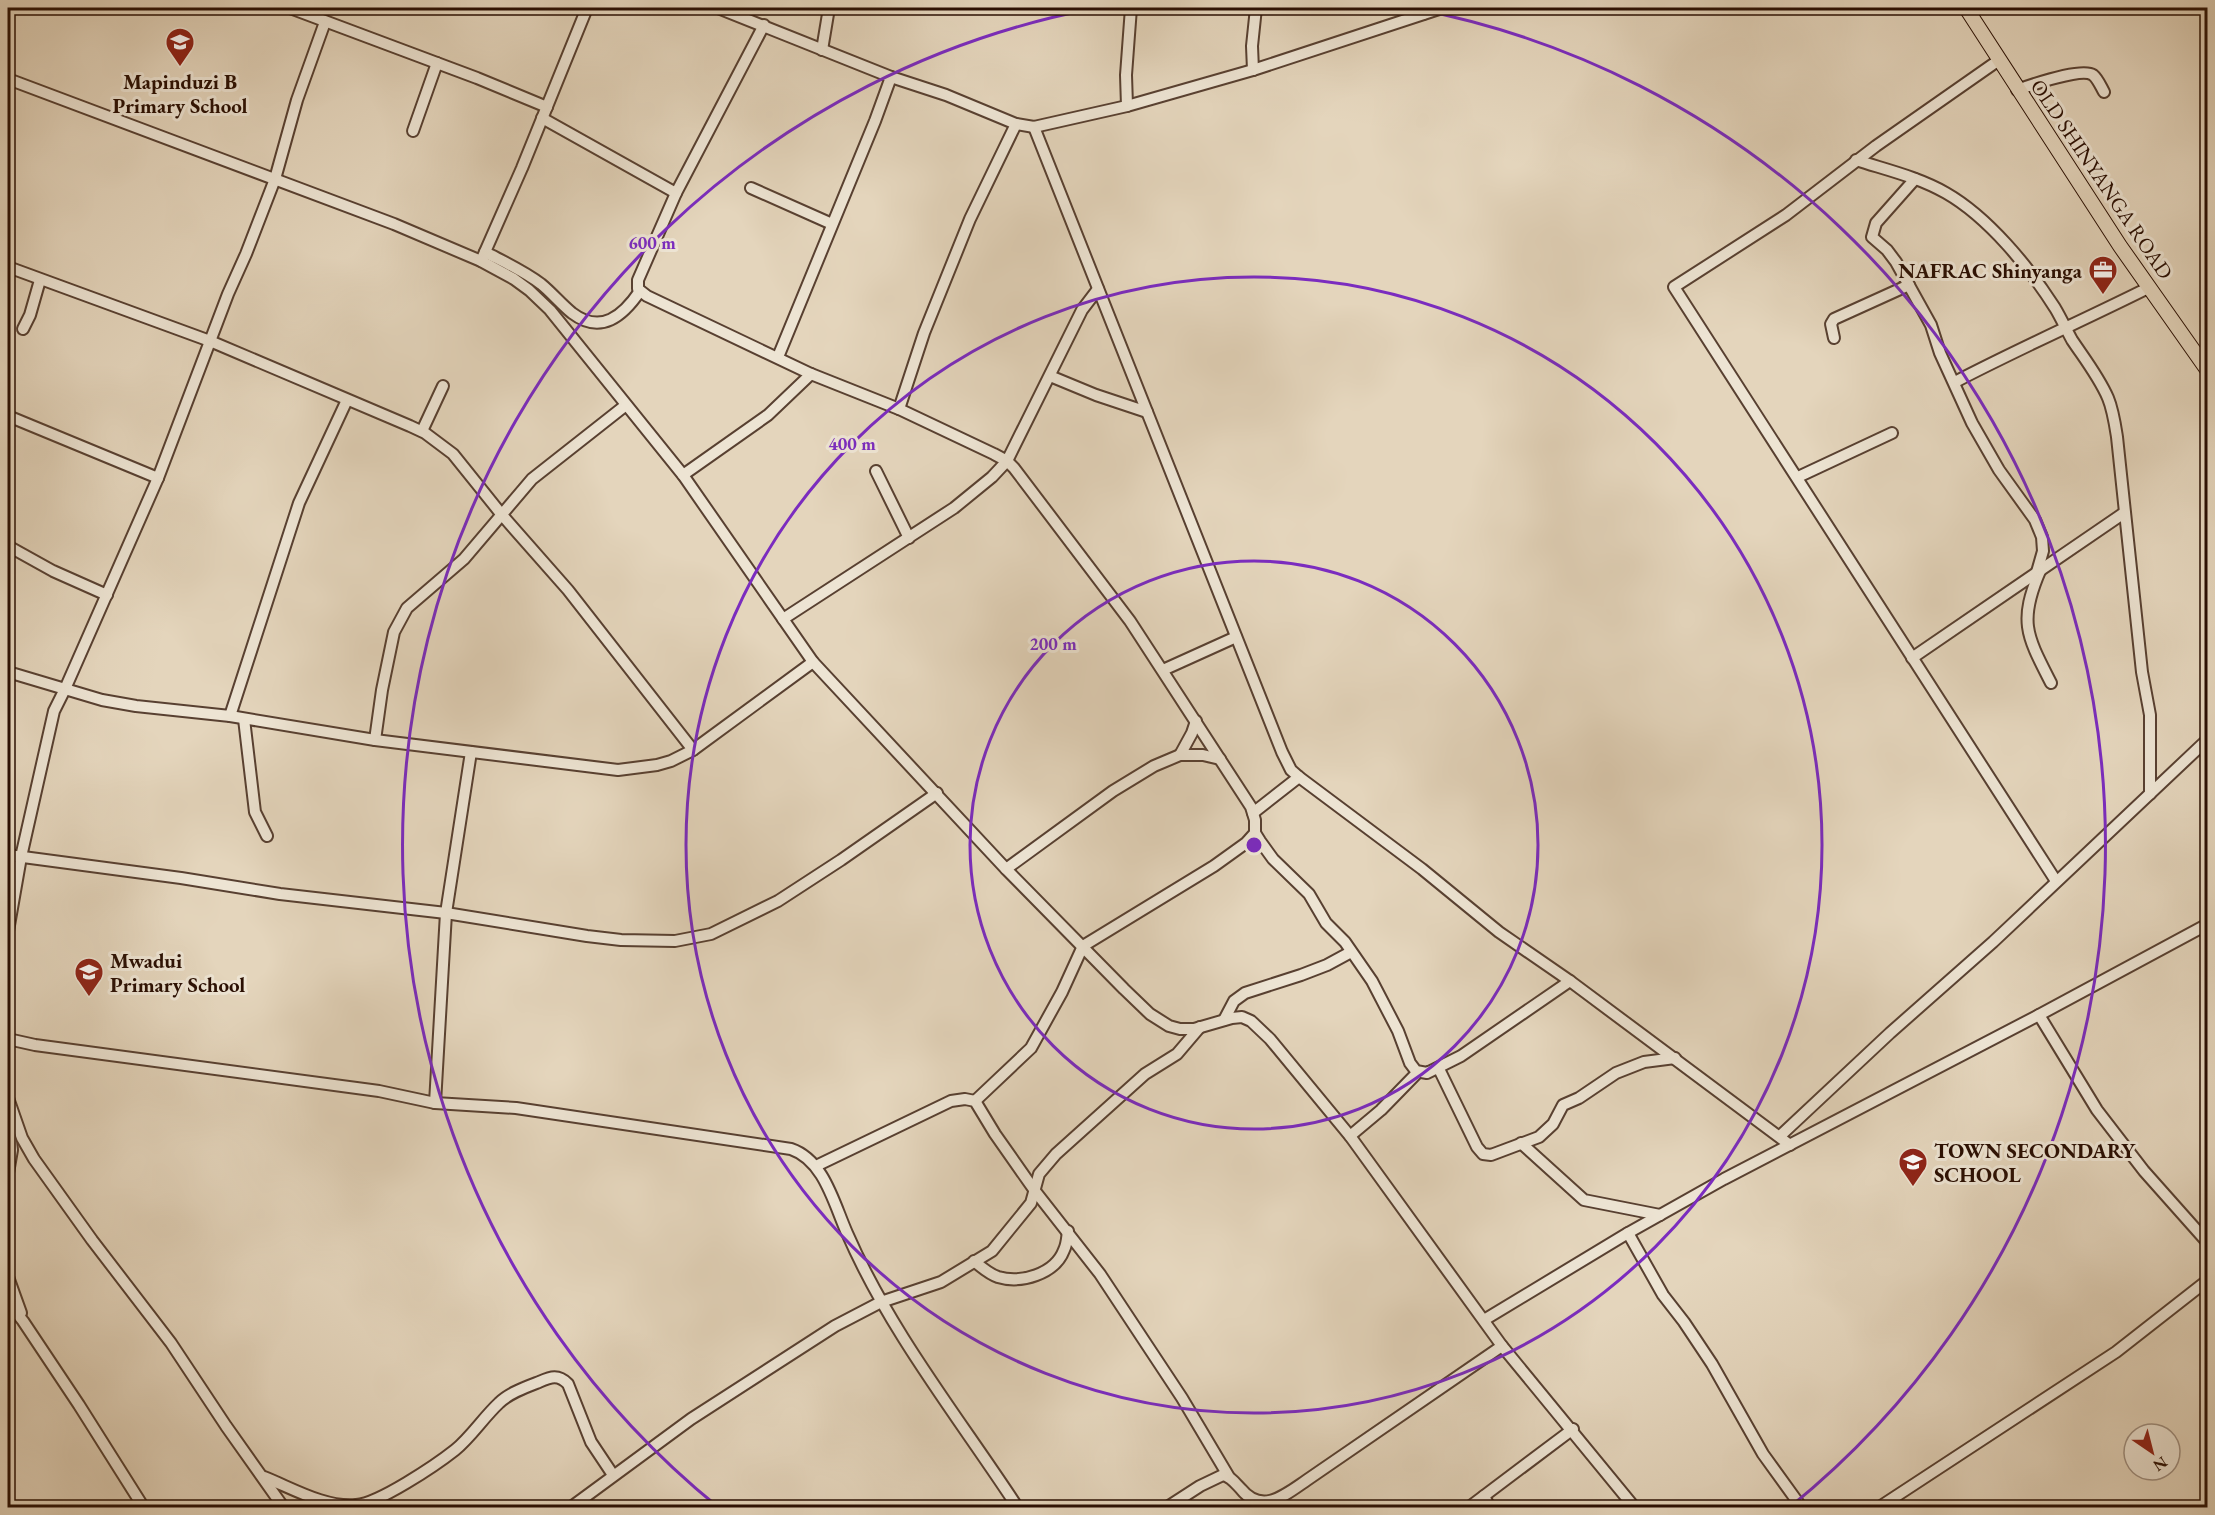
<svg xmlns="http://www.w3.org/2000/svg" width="2215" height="1515" viewBox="0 0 2215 1515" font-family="'EB Garamond',serif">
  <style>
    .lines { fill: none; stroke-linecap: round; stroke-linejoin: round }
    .minor-casing { stroke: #584031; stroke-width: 14 }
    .major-casing { stroke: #2a0f03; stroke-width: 16 }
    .minor { stroke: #ede4d3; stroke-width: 10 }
    .major { stroke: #e4d5bc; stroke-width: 14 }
    .ring { fill: none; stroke: #7b2cbf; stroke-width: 3 }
    .labels { text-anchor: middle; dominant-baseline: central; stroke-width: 6; stroke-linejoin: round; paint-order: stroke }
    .poi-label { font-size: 21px; font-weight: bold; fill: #2a0f03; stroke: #ede4d3; text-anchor: start }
    .street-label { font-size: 21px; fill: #2a0f03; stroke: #ede4d3 }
    .centre { fill: #7b2cbf; stroke: #ede4d3; stroke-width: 3 }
    .ring-label { font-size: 18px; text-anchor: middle; font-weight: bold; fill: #7b2cbf; stroke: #ede4d3; stroke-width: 6; stroke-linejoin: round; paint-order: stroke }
  </style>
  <rect width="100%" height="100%" fill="#e4d5bc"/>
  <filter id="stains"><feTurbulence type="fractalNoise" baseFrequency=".00333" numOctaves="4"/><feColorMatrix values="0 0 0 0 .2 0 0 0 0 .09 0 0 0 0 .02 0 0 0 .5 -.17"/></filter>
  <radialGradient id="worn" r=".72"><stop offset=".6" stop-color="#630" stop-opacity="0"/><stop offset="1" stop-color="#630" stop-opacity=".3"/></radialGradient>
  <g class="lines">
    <g class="minor-casing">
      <g id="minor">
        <path d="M290 8 477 78 547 107"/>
        <path d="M718 8 891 77 946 95 1016 124 1034 127 1127 106 1253 70 1442 8"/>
        <path d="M1403 8 1423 14"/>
        <path d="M764 25 676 193 638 280V289L647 296 811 374 899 409 994 454 1007 461 1014 468 1130 621 1251 807 1255 820V833L1260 841 1273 859 1309 894 1326 923 1345 942 1372 981 1398 1031 1410 1063 1416 1071 1427 1073 1461 1056 1570 981"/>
        <path d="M822 50 829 8"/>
        <path d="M1999 60 1876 146 1786 215 1674 287 2056 881"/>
        <path d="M1253 70 1252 46 1256 8"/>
        <path d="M8 79 394 224 481 261 514 279 529 290 550 310 683 475 813 662 1006 869 1124 989 1150 1014 1169 1026 1180 1029H1194L1232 1018 1242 1017 1251 1021 1270 1039 1350 1136 1502 1346 1635 1508"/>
        <path d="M2017 90C2031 85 2082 67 2093 75 2098 79 2101 87 2104 92"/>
        <path d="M1127 106 1126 75 1131 8"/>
        <path d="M542 118 676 193"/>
        <path d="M1034 127 1282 752 1291 770 1299 777 1422 869 1499 932 1570 981 1790 1145"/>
        <path d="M413 131 437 63"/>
        <path d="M1856 160C1887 170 1918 177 1946 193 1988 217 2029 267 2055 308 2061 318 2066 329 2072 340 2084 358 2099 377 2108 398 2113 410 2115 424 2117 437L2142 672 2150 715V794"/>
        <path d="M1915 179 1876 223 1872 237 1887 250 1896 262 1931 325 1940 353 1972 423 1999 470 2035 520 2042 537 2043 551 2037 572"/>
        <path d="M751 188 832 224"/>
        <path d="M485 252C504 262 524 271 541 284 552 293 561 304 572 313 601 335 623 316 640 291"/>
        <path d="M481 261 522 168 587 8"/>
        <path d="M8 267 210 341 410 426 425 433 453 454 502 515 568 590 693 750"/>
        <path d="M23 329 30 315 40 280"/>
        <path d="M1834 338 1831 324 1834 319 1909 285"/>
        <path d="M778 357 875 121 891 77"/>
        <path d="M1050 376 1096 395 1147 412"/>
        <path d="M1955 382C2018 349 2084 320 2148 288"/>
        <path d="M899 409 924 333 970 219 1016 124"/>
        <path d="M8 416 158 478"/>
        <path d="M422 431 443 386"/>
        <path d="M876 471 909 538"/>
        <path d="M683 475 768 415 811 374"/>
        <path d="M1798 477 1892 433"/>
        <path d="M8 546 53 571 107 595"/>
        <path d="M2040 571C2018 622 2027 636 2051 683"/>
        <path d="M783 619 954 508 992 477 1007 461 1082 310 1098 289"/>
        <path d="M1912 658 2124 513"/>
        <path d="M1163 670 1236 637"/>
        <path d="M8 672 102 700 136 706 230 716 375 740 618 770 657 765 671 761 693 750 813 662"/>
        <path d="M230 716 299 503 347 400"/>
        <path d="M244 719 255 812 267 836"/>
        <path d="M375 740 382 690 394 632 407 608 464 559 532 479 626 405"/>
        <path d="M1180 755 1192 733 1196 721"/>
        <path d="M1253 813 1299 777"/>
        <path d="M8 855 181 878 280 894 446 913 587 936 621 940 675 941 711 934 778 901 841 860 937 793"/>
        <path d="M1006 869 1113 791 1154 766 1180 755H1203L1220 759"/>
        <path d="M8 931 21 857 54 711 65 689 158 478 228 294 246 254 275 179 297 100 325 22"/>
        <path d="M2039 1015 2097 1110 2144 1171 2208 1243"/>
        <path d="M1224 1020 1234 1001 1245 993 1301 975 1327 965 1351 952"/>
        <path d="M8 1039 35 1045 379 1091 435 1103 516 1108 791 1149C824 1160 834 1204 847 1233 890 1332 959 1418 1018 1508"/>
        <path d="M1439 1069 1477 1147 1483 1154 1491 1155 1539 1137 1553 1124 1563 1105 1579 1098 1616 1073 1644 1062 1675 1058"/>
        <path d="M8 1098 22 1138 34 1159 92 1240 171 1343 226 1426 284 1508"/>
        <path d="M975 1101 1031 1048 1062 992 1083 946 1214 866 1246 843 1255 833"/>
        <path d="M435 1103 446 913 471 752"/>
        <path d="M1350 1136 1381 1110 1418 1072"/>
        <path d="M1780 1136 1890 1033 1993 942 2208 739"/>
        <path d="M1521 1143 1584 1200 1660 1215"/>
        <path d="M816 1166 951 1101 965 1099 975 1101 995 1134 1035 1191 1100 1274 1182 1398 1229 1477"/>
        <path d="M8 1173 12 1150 8 1115"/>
        <path d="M1628 1233 1663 1295 1684 1322 1712 1364 1763 1454 1802 1508"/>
        <path d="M974 1261C981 1267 989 1274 998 1277 1021 1284 1055 1274 1064 1250 1067 1244 1067 1238 1068 1231"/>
        <path d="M8 1277 21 1313"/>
        <path d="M8 1302 23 1321 79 1405 144 1508"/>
        <path d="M1484 1320 1628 1233 1724 1179 2039 1015 2208 924"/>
        <path d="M264 1477C292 1488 325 1508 356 1505 378 1504 436 1465 455 1450 471 1437 483 1418 499 1403 509 1393 526 1387 539 1382 551 1377 558 1374 568 1384L591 1442 613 1475"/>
        <path d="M1484 1496 1490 1508"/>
        <path d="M570 1508 691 1419 835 1326 881 1302 941 1282 992 1251 1031 1203 1039 1174 1056 1154 1145 1074 1177 1054 1200 1027"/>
        <path d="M1166 1508 1200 1486 1223 1475C1231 1477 1235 1483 1241 1489 1262 1515 1285 1495 1307 1480L1502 1346"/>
        <path d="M1468 1508 1573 1429"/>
        <path d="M1878 1508 2116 1352 2208 1280"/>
      </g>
    </g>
    <g class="major-casing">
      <path id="major" d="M1966 8 2120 246 2208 371"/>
    </g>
    <use href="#minor" class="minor"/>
    <use href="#major" class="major"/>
  </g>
  <g class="ring">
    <circle cx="1254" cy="845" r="284"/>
    <circle cx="1254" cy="845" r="568"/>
    <path d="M718 1507A852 852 0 0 1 1091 9M1417 9A852 852 0 0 1 1790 1507"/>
  </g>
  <defs>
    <g id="school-pin" transform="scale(1.5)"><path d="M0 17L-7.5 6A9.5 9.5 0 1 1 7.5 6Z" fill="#8f2418" stroke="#ede4d3"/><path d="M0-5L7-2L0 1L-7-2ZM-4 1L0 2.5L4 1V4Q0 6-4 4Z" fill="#fff"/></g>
    <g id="office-pin" transform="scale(1.5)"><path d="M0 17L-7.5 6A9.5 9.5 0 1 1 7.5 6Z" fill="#8f2418" stroke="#ede4d3"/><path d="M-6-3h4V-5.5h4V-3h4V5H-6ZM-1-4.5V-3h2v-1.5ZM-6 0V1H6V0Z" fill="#fff"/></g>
  </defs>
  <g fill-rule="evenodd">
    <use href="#school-pin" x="180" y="42"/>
    <use href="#office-pin" x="2103" y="270"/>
    <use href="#school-pin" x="89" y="972"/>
    <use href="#school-pin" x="1913" y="1162"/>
  </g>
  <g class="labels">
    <g class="poi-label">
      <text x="180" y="81" text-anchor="middle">Mapinduzi B<tspan x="180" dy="24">Primary School</tspan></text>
      <text x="2082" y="270" text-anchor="end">NAFRAC Shinyanga</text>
      <text x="110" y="960">Mwadui<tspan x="110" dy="24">Primary School</tspan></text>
      <text x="1934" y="1150">TOWN SECONDARY<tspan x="1934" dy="24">SCHOOL</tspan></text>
    </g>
    <g class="street-label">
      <text transform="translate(2102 179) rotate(56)">OLD SHINYANGA ROAD</text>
    </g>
  </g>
  <circle cx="1254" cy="845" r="9" class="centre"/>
  <g class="ring-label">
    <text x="652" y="249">600 m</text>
    <text x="852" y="450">400 m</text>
    <text x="1053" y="650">200 m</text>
  </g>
  <rect width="2215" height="1515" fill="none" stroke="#e4d5bc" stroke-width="30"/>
  <rect x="9" y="9" width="2197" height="1497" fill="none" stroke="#2a0f03" stroke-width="3"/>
  <rect x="15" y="15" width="2185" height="1485" fill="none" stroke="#2a0f03" stroke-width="1.5"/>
  <g transform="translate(2152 1452) rotate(145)"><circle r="28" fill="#ede4d3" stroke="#9f8f80" stroke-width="1.5"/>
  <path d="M0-4.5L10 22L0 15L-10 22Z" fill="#8f2418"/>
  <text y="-9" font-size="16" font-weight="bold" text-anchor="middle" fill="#2a0f03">N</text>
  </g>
  <rect width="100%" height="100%" filter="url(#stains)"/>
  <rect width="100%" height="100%" fill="url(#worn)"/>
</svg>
